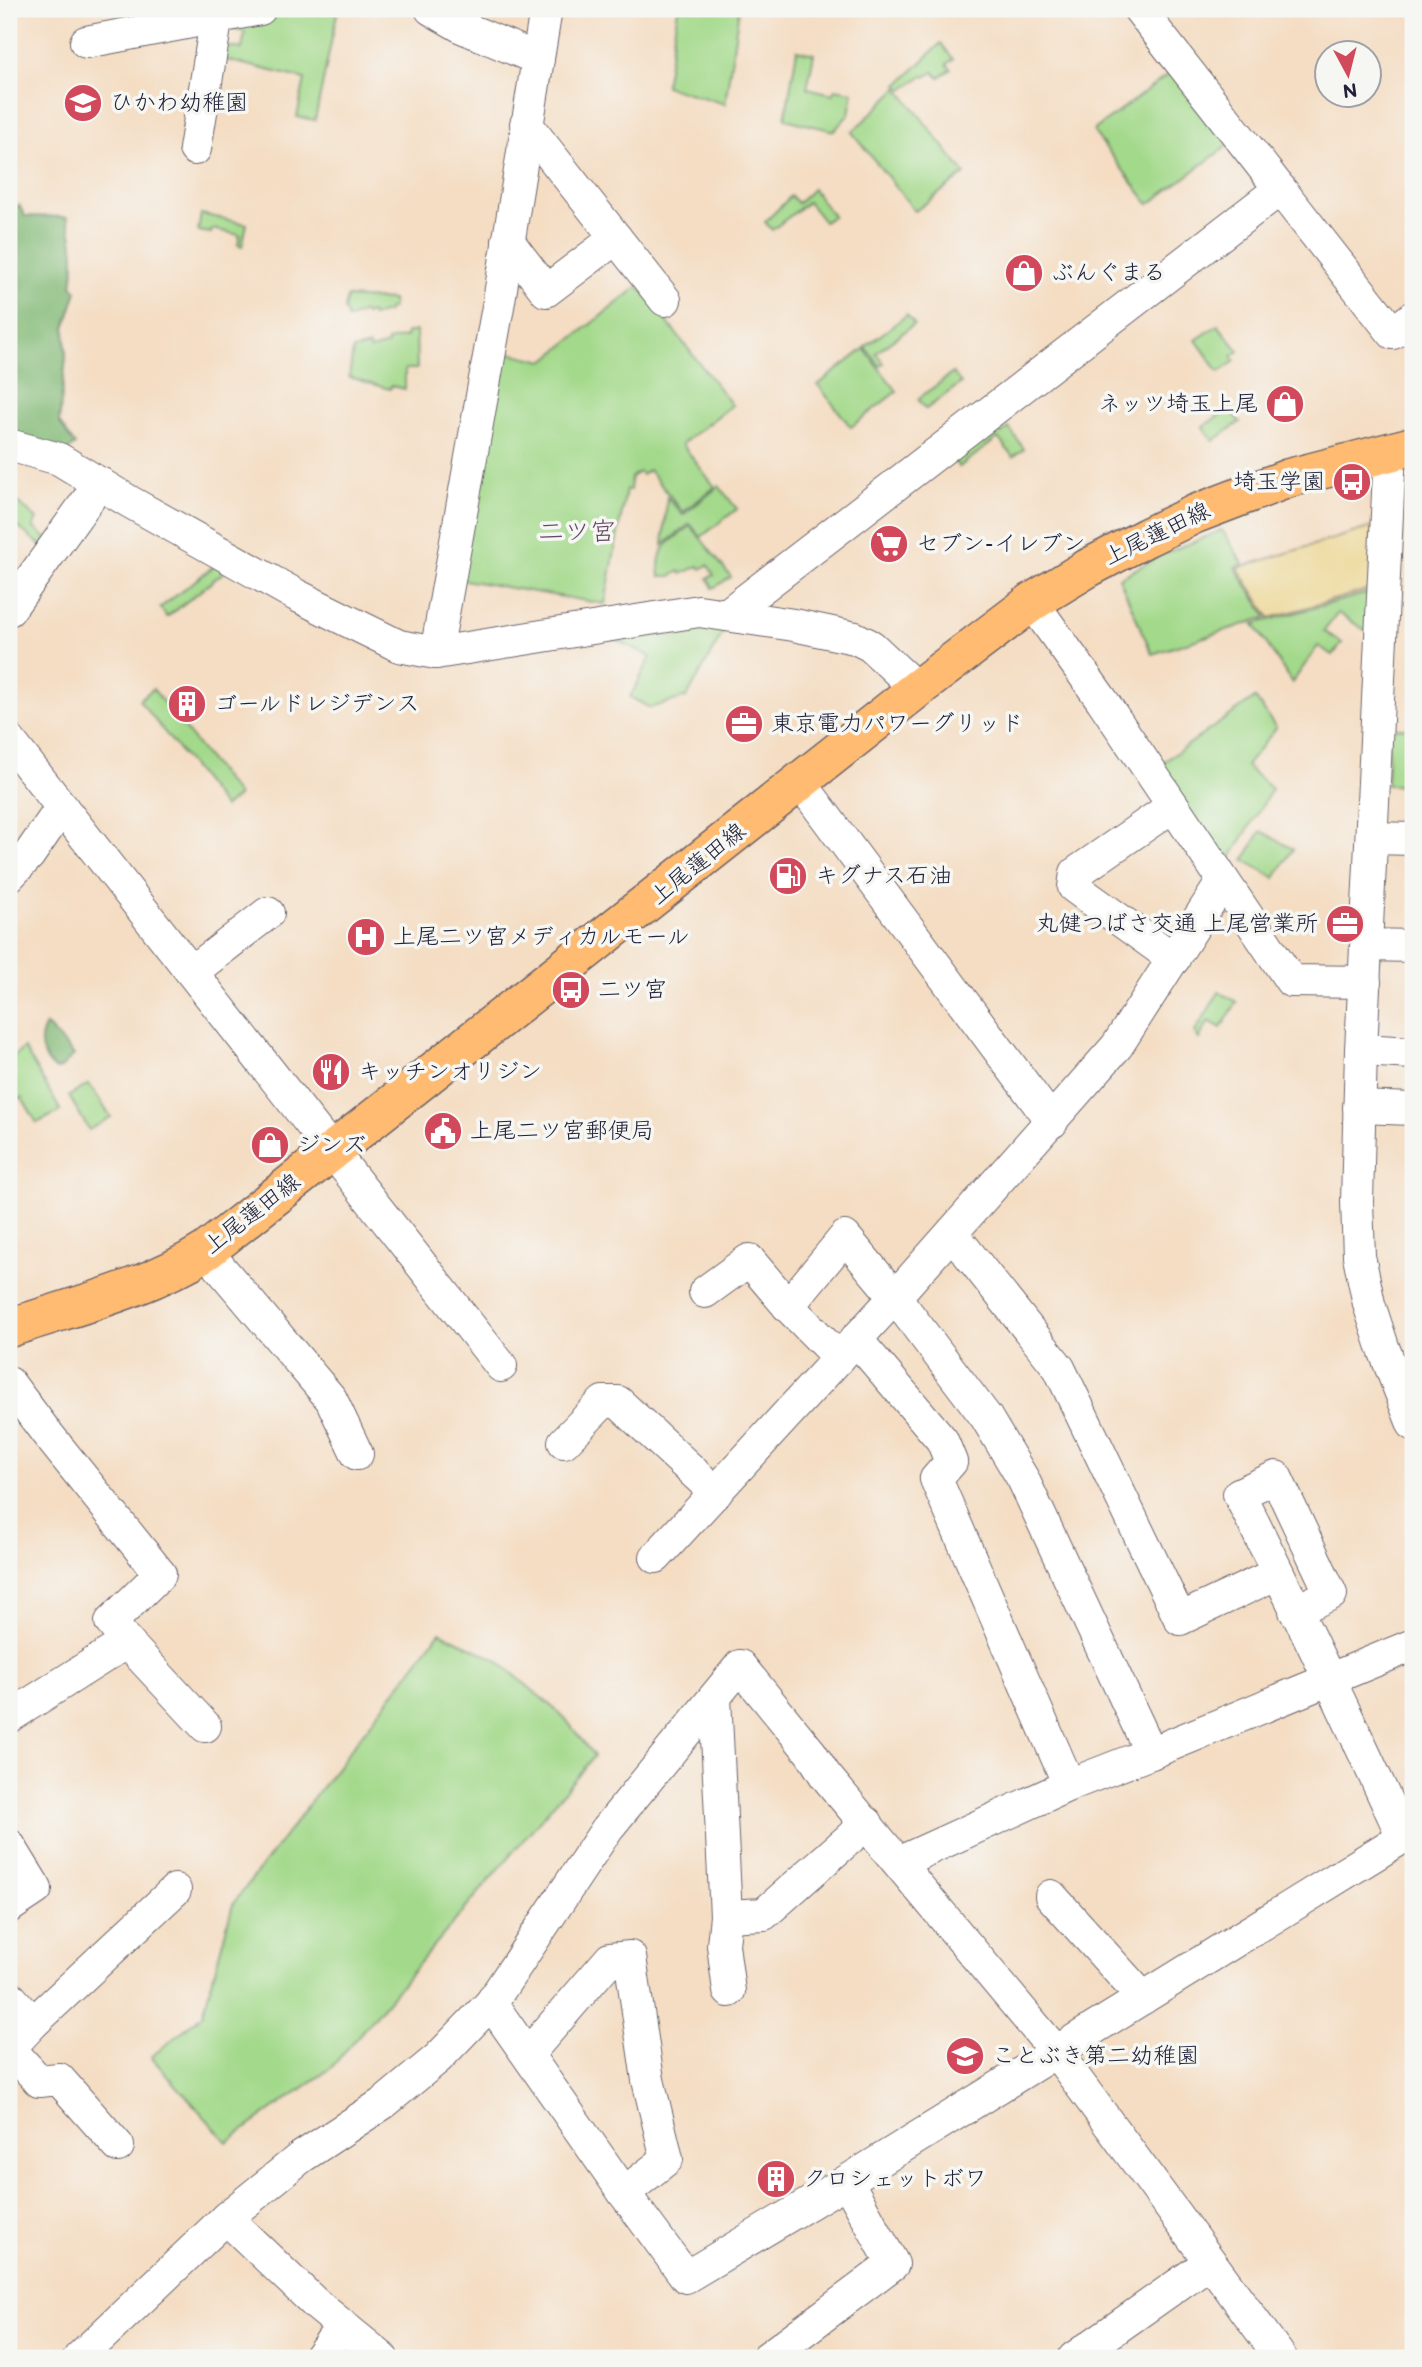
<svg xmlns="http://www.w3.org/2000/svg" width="1422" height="2367" viewBox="0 0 1422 2367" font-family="'Balsamiq Sans','Klee One',sans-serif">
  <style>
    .green { fill: #a3d98a; stroke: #627e62; stroke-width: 2 }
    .forest { fill: #82b976; stroke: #526e58; stroke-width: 2 }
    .sand { fill: #eeda9e; stroke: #887e6c; stroke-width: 2 }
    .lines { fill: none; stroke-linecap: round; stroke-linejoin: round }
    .minor-casing { stroke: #6c636b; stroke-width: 34 }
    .major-casing { stroke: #6c636b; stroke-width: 41 }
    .minor { stroke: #fff; stroke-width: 32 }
    .major { stroke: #ffbb71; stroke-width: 38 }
    .labels { text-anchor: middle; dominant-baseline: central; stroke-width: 7; stroke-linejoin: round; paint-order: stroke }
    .poi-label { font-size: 23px; fill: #22223b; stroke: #f6f6f2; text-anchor: start }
    .street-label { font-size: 23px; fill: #22223b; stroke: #f6f6f2 }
    .quarter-label { font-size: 26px; fill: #644a68; stroke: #f6f6f2 }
  </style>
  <rect width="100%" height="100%" fill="#f6f6f2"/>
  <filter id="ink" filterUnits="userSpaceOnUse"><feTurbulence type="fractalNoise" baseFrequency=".0143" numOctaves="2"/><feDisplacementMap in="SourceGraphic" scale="14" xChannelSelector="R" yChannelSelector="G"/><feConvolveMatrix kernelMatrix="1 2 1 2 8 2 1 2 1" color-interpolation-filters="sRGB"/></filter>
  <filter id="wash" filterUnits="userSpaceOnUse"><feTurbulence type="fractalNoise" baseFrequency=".00686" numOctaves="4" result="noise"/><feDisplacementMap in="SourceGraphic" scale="28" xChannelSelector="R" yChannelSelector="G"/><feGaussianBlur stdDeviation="1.57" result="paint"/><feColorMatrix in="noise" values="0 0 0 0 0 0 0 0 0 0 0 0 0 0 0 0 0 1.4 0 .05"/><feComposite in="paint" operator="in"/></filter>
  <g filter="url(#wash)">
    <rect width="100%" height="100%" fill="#f4ddc3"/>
    <g class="green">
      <path d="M297 9H338L315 120 297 117 305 79 222 59 224 46 242 49 245 32 225 28 234 22Z"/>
      <path d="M678 9H739L725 104 665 86Z"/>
      <path d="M941 43 953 59 947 64 951 69 939 78 934 72 925 77 923 75 903 90 898 85Z"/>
      <path d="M797 50 814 54 807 88 833 94 835 89 853 92 849 114 834 131 785 119Z"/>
      <path d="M1177 68 1234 141 1149 204 1093 131Z"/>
      <path d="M898 88 965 174 915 211 852 132Z"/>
      <path d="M813 189 833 216 824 222 808 202 772 230 765 222 791 196 798 203Z"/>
      <path d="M201 214 247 224 242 246 238 245 240 235 212 229 211 233 198 231Z"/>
      <path d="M639 286 732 405 682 444 715 487 683 512 649 470 642 475 639 472 631 477 630 490H626L605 604 458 579 501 351 544 361Z"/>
      <path d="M347 297 392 300 393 308 388 309V312L372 316 371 313 365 315 364 312 348 319 344 309Z"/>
      <path d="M907 315 914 324 876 353 884 363 880 366 865 347Z"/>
      <path d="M1218 325 1239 351 1232 356 1235 361 1219 372 1196 340Z"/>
      <path d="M416 331 417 369H405V389L391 386 390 389 349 377 353 350 369 346 370 350 388 345 387 341 406 337V333Z"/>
      <path d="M864 349 897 391 851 427 818 385Z"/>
      <path d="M953 373 961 383 926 409 918 399Z"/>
      <path d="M1229 408 1240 422 1213 441 1203 427Z"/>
      <path d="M991 420 1001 434 1009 428 1024 449 1013 457 998 438 959 467 947 452Z"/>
      <path d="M719 486 737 509 701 537 690 524 663 545 667 497 683 515Z"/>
      <path d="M9 495 37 519 33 527 47 539 42 546 13 523 9 527Z"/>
      <path d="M691 526 731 577 713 588 708 578 714 575 708 565 701 569 699 566 681 574 680 571 671 576H660C655 547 670 542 691 526Z"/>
      <path d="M1222 530 1244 565 1235 567 1267 617 1152 654 1119 578 1162 555Z"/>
      <path d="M219 562 229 568 167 617 160 608Z"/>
      <path d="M1372 592 1368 632 1338 613 1324 631 1342 643 1333 655 1318 646 1292 683 1254 624Z"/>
      <path d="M685 620 725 629 687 697 650 708 630 697 651 657 611 637Z"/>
      <path d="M153 689 238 796 224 807 139 700Z"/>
      <path d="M1255 698 1276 728 1246 766 1272 789 1227 864 1155 768Z"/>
      <path d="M1389 728H1413V786L1387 785Z"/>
      <path d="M1261 831 1293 849 1275 878 1244 860Z"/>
      <path d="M1219 992 1237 1002 1221 1028 1209 1021 1199 1039 1195 1032Z"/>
      <path d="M24 1048 61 1111 37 1123 22 1098 16 1100 9 1087V1054L12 1058Z"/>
      <path d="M89 1084 111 1117 89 1130 69 1096Z"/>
      <path d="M440 1632 497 1660 564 1717 594 1756 331 2068 227 2142 151 2057 203 2014 233 1904Z"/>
    </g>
    <g class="forest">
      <path d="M19 205 25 216 67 217C74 242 76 261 72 286L77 291 65 328 66 357 59 422 75 445 62 455 9 436V213Z"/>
      <path d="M46 1025 74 1055 61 1068 56 1070C41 1057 36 1043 46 1025Z"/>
    </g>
    <path class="sand" d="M1372 527 1371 589 1270 618 1238 568Z"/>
  </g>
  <g filter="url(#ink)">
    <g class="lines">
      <g class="minor-casing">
        <g id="minor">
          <path d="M431 9 462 27 538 59"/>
          <path d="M86 42 260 9"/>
          <path d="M526 124 665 300"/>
          <path d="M195 149 218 9"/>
          <path d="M1280 189 1393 333 1413 317"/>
          <path d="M508 241 546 291 616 238"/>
          <path d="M9 445 59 459 130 502 296 595 348 621 399 646 436 653 699 611 794 625 855 638 871 646 917 689"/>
          <path d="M1390 452 1361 1050 1357 1202 1359 1256 1369 1304 1383 1347 1413 1424"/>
          <path d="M1032 602 1102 700 1291 981 1365 982"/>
          <path d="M9 610 100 483"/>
          <path d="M729 613 1280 189 1139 9"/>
          <path d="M436 653 499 301 546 9"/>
          <path d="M9 740 501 1366"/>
          <path d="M800 782 1052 1122"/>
          <path d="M1173 806 1076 873 1074 887 1174 959"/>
          <path d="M1372 838 1413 839"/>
          <path d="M9 876 29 855 62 807"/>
          <path d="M1367 945 1413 946"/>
          <path d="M192 972 268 913"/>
          <path d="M1361 1050 1413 1053"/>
          <path d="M1359 1107 1413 1109"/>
          <path d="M952 1233 1059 1368 1180 1619 1278 1573"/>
          <path d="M206 1251 331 1399 357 1454"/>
          <path d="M705 1292 749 1260 788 1306 839 1358"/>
          <path d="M788 1306 845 1237 895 1297 986 1417 1023 1479 1151 1753 1069 1785 900 1862"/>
          <path d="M856 1339 942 1440 951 1462 936 1479 1069 1785"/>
          <path d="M9 1383 45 1431 160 1574 111 1622 127 1642 9 1717"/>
          <path d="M564 1442 603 1402H618L716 1493"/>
          <path d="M656 1557 895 1297 1117 1046 1223 881"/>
          <path d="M1295 1611 1331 1594 1276 1477 1239 1494C1296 1607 1350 1722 1403 1837"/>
          <path d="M127 1642 205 1726"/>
          <path d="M715 1697 726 1916 723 1945 729 1991"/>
          <path d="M1151 1753 1413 1645"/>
          <path d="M9 1845 36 1889 9 1907"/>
          <path d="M1051 1896 1143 1998"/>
          <path d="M726 1916 764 1914 867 1823"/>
          <path d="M9 1996 33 2023 20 2037"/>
          <path d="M491 2003 624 2193 686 2277 847 2181 1413 1831"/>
          <path d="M33 2023 175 1890"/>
          <path d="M9 2048 39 2081 59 2079 118 2146"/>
          <path d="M528 2054 610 1959 630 1957 648 2080 667 2159 624 2193"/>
          <path d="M226 2218 300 2158 385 2102 438 2058 491 2003 607 1829 740 1666 811 1753 825 1775 1056 2052 1281 2358"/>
          <path d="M79 2358 226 2218 316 2304 382 2358"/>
          <path d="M319 2358 342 2326"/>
          <path d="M767 2358 893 2264 847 2181"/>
          <path d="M1074 2358 1210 2262"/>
        </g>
      </g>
      <g class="major-casing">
        <path id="major" d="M9 1328C75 1306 147 1289 206 1251L917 689 1032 602 1088 568 1147 537 1195 514 1289 478 1413 446"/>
      </g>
      <use href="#minor" class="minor"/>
      <use href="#major" class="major"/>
    </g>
  </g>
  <defs>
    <g id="school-disc" transform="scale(2.0125)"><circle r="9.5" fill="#d1495b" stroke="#f6f6f2"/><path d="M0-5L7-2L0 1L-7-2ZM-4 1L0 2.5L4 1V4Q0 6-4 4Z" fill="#fff"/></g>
    <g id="shop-disc" transform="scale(2.0125)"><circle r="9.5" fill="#d1495b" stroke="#f6f6f2"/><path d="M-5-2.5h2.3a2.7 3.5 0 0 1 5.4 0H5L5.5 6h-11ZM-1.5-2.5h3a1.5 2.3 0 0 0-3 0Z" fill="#fff"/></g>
    <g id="bus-disc" transform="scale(2.0125)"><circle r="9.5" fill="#d1495b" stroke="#f6f6f2"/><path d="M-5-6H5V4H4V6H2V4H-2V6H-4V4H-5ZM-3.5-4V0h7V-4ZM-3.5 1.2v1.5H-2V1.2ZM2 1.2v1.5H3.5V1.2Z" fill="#fff"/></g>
    <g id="supermarket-disc" transform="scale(2.0125)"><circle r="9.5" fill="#d1495b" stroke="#f6f6f2"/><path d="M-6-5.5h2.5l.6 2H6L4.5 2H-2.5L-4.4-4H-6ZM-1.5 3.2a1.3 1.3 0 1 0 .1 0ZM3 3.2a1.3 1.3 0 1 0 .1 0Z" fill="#fff"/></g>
    <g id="building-disc" transform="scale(2.0125)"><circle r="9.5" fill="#d1495b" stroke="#f6f6f2"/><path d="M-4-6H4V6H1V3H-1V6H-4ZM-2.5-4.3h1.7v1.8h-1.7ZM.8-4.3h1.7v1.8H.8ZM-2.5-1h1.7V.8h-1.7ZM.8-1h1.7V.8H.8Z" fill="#fff"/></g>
    <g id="office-disc" transform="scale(2.0125)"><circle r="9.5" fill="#d1495b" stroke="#f6f6f2"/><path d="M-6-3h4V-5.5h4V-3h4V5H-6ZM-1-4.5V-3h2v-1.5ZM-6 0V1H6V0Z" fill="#fff"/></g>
    <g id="fuel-disc" transform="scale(2.0125)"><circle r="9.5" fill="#d1495b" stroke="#f6f6f2"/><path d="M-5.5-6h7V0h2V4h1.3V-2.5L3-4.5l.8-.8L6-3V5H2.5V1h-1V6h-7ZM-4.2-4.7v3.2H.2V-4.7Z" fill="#fff"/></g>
    <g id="hospital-disc" transform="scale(2.0125)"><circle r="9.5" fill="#d1495b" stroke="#f6f6f2"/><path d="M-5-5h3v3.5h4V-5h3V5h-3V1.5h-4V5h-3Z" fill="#fff"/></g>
    <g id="restaurant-disc" transform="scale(2.0125)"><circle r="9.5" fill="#d1495b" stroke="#f6f6f2"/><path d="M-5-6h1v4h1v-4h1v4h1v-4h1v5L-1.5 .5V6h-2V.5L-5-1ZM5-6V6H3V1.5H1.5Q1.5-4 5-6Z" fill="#fff"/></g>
    <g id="civic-disc" transform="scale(2.0125)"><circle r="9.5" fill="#d1495b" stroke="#f6f6f2"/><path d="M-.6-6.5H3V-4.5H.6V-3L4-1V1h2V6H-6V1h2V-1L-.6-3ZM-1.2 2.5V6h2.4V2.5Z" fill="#fff"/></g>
  </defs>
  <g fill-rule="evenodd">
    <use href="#school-disc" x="83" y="103"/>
    <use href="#shop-disc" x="1024" y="273"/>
    <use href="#shop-disc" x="1285" y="404"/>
    <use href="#bus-disc" x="1352" y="482"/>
    <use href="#supermarket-disc" x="889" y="544"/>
    <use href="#building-disc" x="187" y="704"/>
    <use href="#office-disc" x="744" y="724"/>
    <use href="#fuel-disc" x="788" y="876"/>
    <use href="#office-disc" x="1345" y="924"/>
    <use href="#hospital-disc" x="366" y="937"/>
    <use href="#bus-disc" x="571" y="990"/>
    <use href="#restaurant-disc" x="331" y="1072"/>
    <use href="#civic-disc" x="443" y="1131"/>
    <use href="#shop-disc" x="270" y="1145"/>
    <use href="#school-disc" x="965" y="2056"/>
    <use href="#building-disc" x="776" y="2179"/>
  </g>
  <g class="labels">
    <g class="poi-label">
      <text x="110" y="103">ひかわ幼稚園</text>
      <text x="1051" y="273">ぶんぐまる</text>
      <text x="1258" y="404" text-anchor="end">ネッツ埼玉上尾</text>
      <text x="1325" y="482" text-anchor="end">埼玉学園</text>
      <text x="916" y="544">セブン-イレブン</text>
      <text x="214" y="704">ゴールドレジデンス</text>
      <text x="771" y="724">東京電力パワーグリッド</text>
      <text x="815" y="876">キグナス石油</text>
      <text x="1318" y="924" text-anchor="end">丸健つばさ交通 上尾営業所</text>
      <text x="393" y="937">上尾二ツ宮メディカルモール</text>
      <text x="598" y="990">二ツ宮</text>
      <text x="358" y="1072">キッチンオリジン</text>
      <text x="470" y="1131">上尾二ツ宮郵便局</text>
      <text x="297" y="1145">ジンズ</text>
      <text x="992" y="2056">ことぶき第二幼稚園</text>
      <text x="803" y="2179">クロシェットボワ</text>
    </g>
    <g class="street-label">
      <text transform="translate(1157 534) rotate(-26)">上尾蓮田線</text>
      <text transform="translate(698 864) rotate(-39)">上尾蓮田線</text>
      <text transform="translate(252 1214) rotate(-38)">上尾蓮田線</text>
    </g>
    <g class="quarter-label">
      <text x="577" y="532">二ツ宮</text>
    </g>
  </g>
  <rect width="1422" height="2367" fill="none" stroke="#f6f6f2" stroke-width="35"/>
  <g transform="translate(1348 74) rotate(173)"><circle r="33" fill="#f6f6f2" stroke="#a1a1a9" stroke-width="2"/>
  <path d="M0-5L12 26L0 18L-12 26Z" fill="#d1495b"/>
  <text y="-10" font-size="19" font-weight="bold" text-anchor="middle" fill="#22223b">N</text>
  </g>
</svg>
